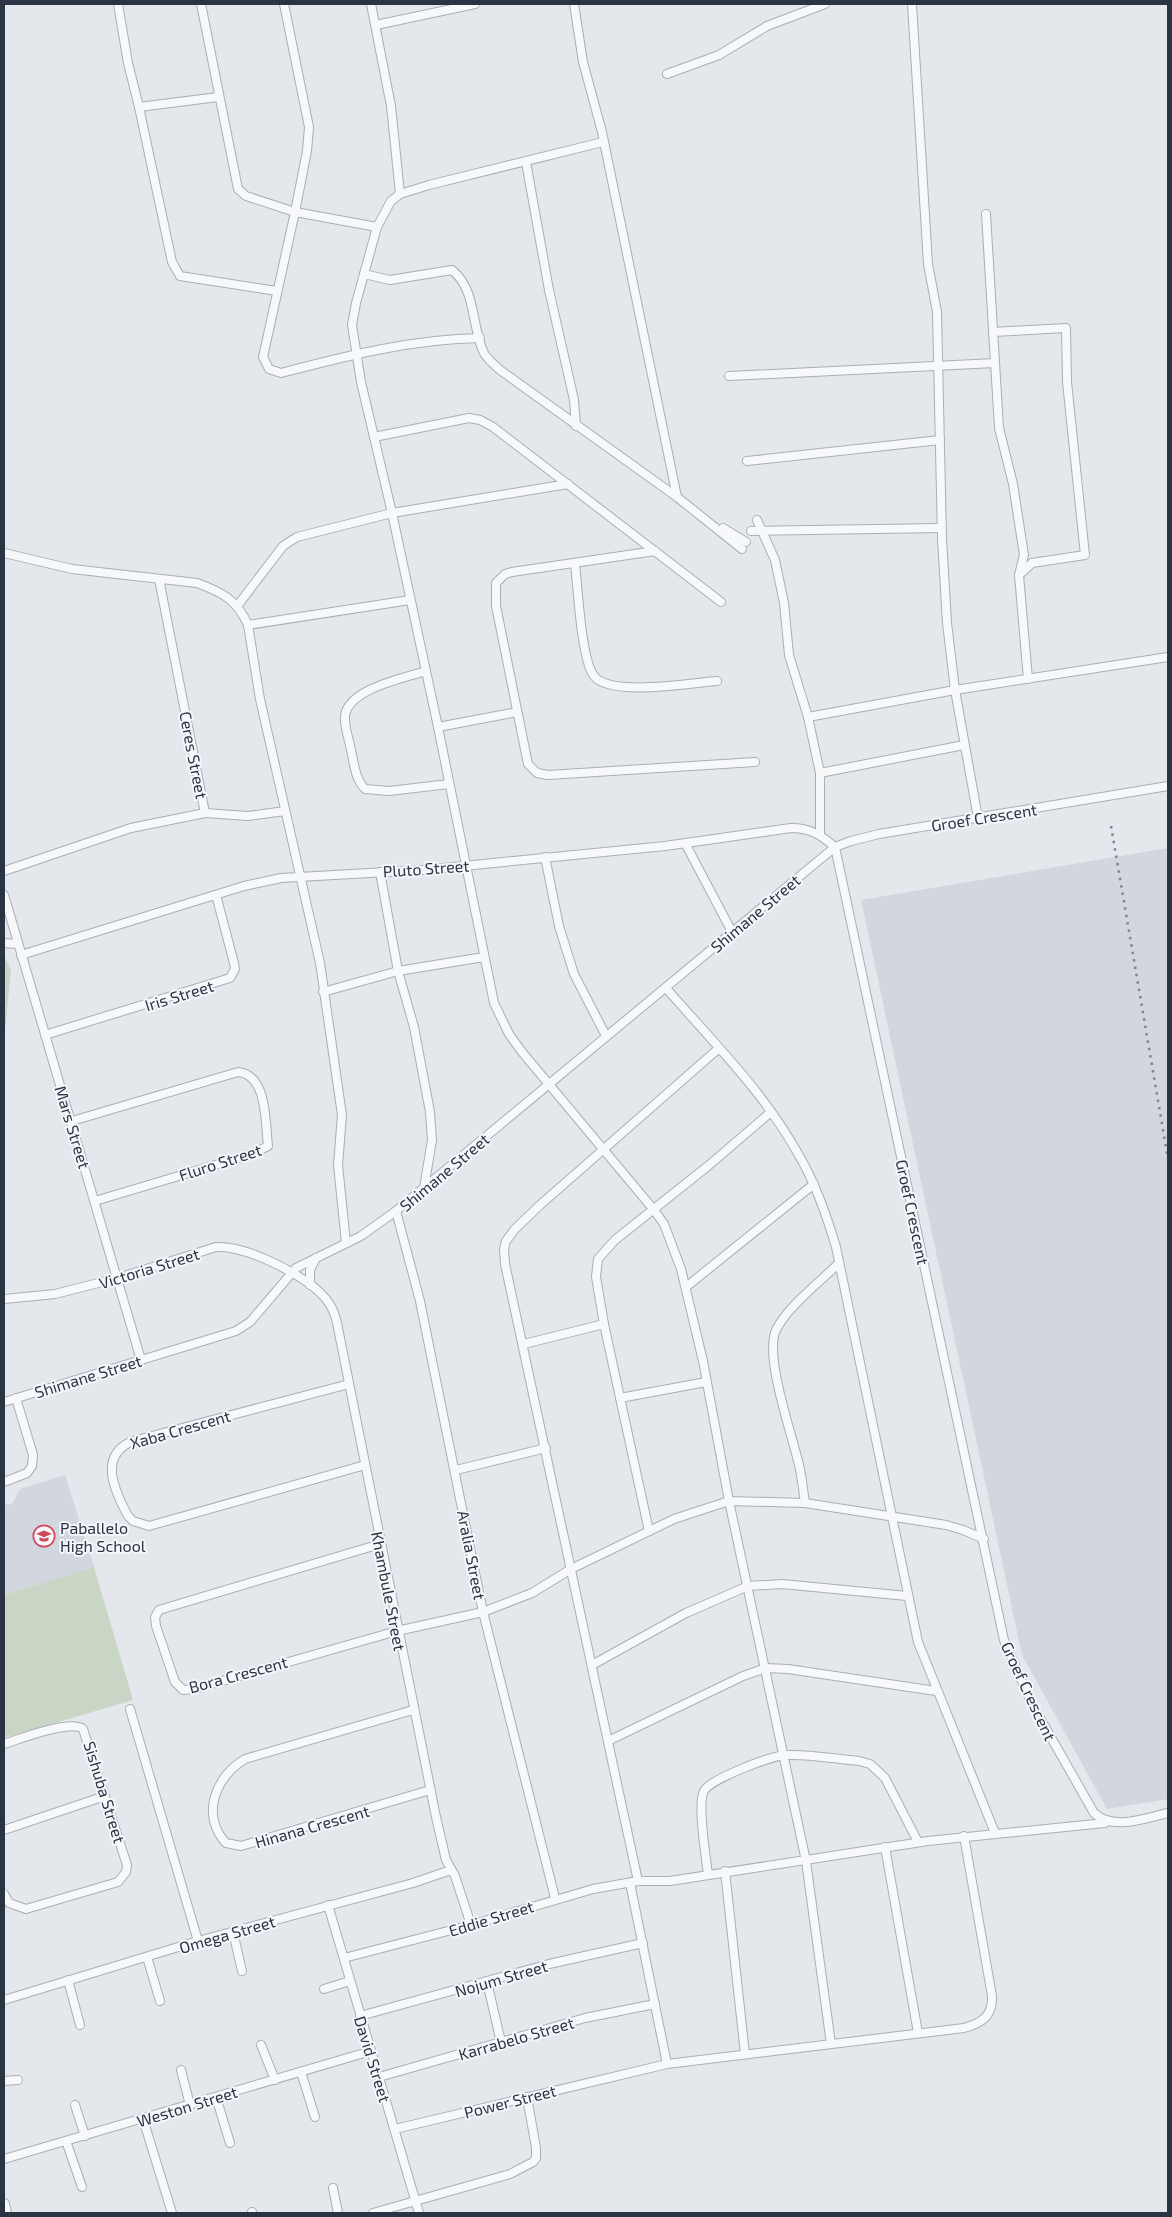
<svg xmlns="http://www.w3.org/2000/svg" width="1172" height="2217" viewBox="0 0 1172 2217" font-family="'Exo 2',sans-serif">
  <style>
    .built { fill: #d2d6de }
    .green { fill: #c9d6c5 }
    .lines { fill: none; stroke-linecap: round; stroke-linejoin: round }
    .minor-casing { stroke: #a9aeb7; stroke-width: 10 }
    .tertiary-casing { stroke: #a9aeb7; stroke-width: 12 }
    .minor { stroke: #f7f8fa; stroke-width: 8 }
    .tertiary { stroke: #f7f8fa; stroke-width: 10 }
    .rail { stroke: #7d8696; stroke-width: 2.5; stroke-dasharray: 2.5 5; stroke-linecap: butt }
    .labels { text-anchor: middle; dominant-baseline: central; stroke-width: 4; stroke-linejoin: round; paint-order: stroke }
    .street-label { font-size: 16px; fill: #2b3445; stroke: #f4f6f9 }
    .poi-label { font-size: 16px; fill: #2b3445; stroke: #f4f6f9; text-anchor: start }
  </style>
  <rect width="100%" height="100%" fill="#e4e7ec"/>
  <g class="built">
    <path d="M1168 848V1799L1107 1809 1022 1655 861 900Z"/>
    <path d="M65 1475 94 1567 4 1595V1505L12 1504 20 1489Z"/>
  </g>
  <g class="green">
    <path d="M4 955 11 970 4 1041Z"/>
    <path d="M94 1567 133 1700 4 1738V1595Z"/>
  </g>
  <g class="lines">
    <g class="minor-casing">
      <g id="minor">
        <path d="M118 4 128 63 139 107 218 97"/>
        <path d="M201 4 238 189 246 196 295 212 307 151 309 127 284 4"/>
        <path d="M371 4 391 106 400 194"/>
        <path d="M574 4 583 62 602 132 677 497"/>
        <path d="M912 4 928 264 937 312 942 539 947 623 955 690 978 818"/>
        <path d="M376 25 475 4"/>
        <path d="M667 74 719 55 767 26 825 4"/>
        <path d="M139 107 172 262 180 276 277 291"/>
        <path d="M603 142 429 185 400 194 391 201 377 227 356 303 352 325 361 382 392 513 438 727 494 1003 509 1034 522 1052 654 1210 664 1224 681 1269 703 1361 729 1501 806 1861 831 2044"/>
        <path d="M526 162 549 290 574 400 576 426"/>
        <path d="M986 214 999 428 1013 484 1024 555 1019 575 1028 679"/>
        <path d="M377 227 295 212 263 357 269 369 281 373C346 356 413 339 480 338"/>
        <path d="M364 274 390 280 452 270C477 290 471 327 484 353 487 359 495 365 500 370L677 497 742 549"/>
        <path d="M993 332 1066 328 1067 382 1085 555 1032 563 1019 575"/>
        <path d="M729 376 995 363"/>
        <path d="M374 437 469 418 480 420 493 427 721 602"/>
        <path d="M747 461 940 440"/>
        <path d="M757 520 775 560 784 603 789 655 808 717 820 773V834"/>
        <path d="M723 528 746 542"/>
        <path d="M751 531 941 528"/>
        <path d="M655 551 512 572 505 574 496 583V606L528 764 537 773 548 775 755 762"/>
        <path d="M4 553 72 569 197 583C222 592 237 600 248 625L410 600"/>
        <path d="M575 564C578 588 581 659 594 676 610 697 692 683 717 681"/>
        <path d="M238 605 283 546 297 537 392 513 568 484"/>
        <path d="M248 625 260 699 320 963 342 1115 338 1165 346 1243"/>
        <path d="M426 671C404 678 348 689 345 716 344 727 349 739 351 750 354 763 355 779 365 789L389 791 449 784"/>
        <path d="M808 717 955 690 1168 657"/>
        <path d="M438 727 517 712"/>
        <path d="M820 773 964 745"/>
        <path d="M1168 786 879 834 851 841 835 847 1004 1640 1032 1704 1094 1813C1113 1831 1145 1818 1168 1813"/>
        <path d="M205 813 248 816 285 811"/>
        <path d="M685 843 732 932"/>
        <path d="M545 857 559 926 574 974 606 1036"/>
        <path d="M4 871 131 828 205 813 159 579"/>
        <path d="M380 872 398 971 414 1027 430 1112 432 1140 424 1188"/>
        <path d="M4 895 141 1360"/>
        <path d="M4 943 18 944"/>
        <path d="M666 988C711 1040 763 1091 797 1152 815 1182 826 1214 836 1247L918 1642 995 1833"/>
        <path d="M323 992 398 971 484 957"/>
        <path d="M45 1035 230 978 235 969 234 963 216 895"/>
        <path d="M72 1121 238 1072C268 1075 265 1123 268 1146L252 1154 95 1201"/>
        <path d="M396 1211 420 1301 483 1612 555 1898"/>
        <path d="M310 1285V1270L316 1258"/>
        <path d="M686 1287 814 1184"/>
        <path d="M4 1299 55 1294 118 1278 216 1247C246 1245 307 1276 326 1299 332 1306 335 1314 337 1323L436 1817 446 1860 455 1876 471 1925"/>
        <path d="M524 1344 604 1324"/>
        <path d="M349 1384 133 1441C98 1455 114 1490 128 1516L133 1521 149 1526 365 1465"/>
        <path d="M620 1398 706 1382"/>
        <path d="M4 1402 213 1338 236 1331 250 1322 296 1268 361 1236 396 1211 835 847C821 835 810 828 791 828L665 846 423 870 281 878 244 886 21 955"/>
        <path d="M456 1470 546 1448"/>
        <path d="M4 1482 27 1473 32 1466 33 1455 16 1398"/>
        <path d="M805 1503C803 1490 802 1477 799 1465 792 1434 764 1357 776 1330 787 1307 820 1282 839 1263"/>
        <path d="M649 1531 604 1324 596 1277 598 1259 615 1240 708 1166 771 1112"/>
        <path d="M380 1544 159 1610 155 1617 156 1626 175 1682 183 1690 194 1689 397 1631 483 1612 532 1593 571 1569 674 1519 729 1501 805 1503 946 1525 963 1530 984 1539"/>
        <path d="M592 1665 686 1613 748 1586 782 1584 907 1596"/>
        <path d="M130 1709 198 1941"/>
        <path d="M413 1710 245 1759C216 1776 200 1815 226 1843L241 1846 430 1790"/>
        <path d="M608 1741 743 1676 766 1668 788 1669 936 1691"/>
        <path d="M4 1744C20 1739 70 1719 83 1729L127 1865 126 1872 118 1882 26 1909 9 1903 4 1894"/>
        <path d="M4 1830 105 1796"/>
        <path d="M885 1847 918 2033"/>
        <path d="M725 1871 745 2054"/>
        <path d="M708 1874C706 1858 697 1803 704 1791 710 1779 773 1755 787 1755 810 1754 835 1759 859 1761L870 1764 885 1778 918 1842"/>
        <path d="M638 1881 505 1264 504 1249 506 1241 515 1229 540 1205 718 1049"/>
        <path d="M328 1905 419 2213"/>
        <path d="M233 1932 242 1971"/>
        <path d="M147 1957 160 2001"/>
        <path d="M344 1958 471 1925 593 1889 638 1881H670L928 1841 1105 1823"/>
        <path d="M68 1980 80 2025"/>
        <path d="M487 1982 501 2042"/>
        <path d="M324 1989 350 1981"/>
        <path d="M4 2000 198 1941 413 1883 451 1870"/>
        <path d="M360 2016 549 1964 643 1943"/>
        <path d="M261 2045 275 2080"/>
        <path d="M667 2064 964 2028C982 2023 993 2016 992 1996L964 1836"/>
        <path d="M181 2070 190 2105"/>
        <path d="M301 2072 315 2117"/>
        <path d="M379 2077 585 2018 655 2004"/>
        <path d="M4 2081 18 2080"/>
        <path d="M216 2097 230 2143"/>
        <path d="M75 2105 85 2136"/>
        <path d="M143 2119 172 2213"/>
        <path d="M395 2129 667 2064 630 1883"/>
        <path d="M66 2141 82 2187"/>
        <path d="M4 2159 371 2051"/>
        <path d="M333 2188 338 2213"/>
        <path d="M252 2212V2213"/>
        <path d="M373 2213 510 2174 533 2162 536 2158V2148L527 2097"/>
      </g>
    </g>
    <g class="tertiary-casing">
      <path id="tertiary" d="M4 2204 6 2213"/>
    </g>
    <use href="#minor" class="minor"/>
    <use href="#tertiary" class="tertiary"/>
    <path class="rail" d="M1111 826 1168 1159"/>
  </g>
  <defs>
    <g id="school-ring" transform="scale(1.125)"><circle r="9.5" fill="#f4f6f9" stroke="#d1495b" stroke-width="1.5"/><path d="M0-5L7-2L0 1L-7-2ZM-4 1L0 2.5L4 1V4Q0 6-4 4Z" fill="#d1495b"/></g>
  </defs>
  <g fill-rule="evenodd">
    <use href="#school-ring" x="44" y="1536"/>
  </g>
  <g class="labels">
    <g class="street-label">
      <text transform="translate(194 755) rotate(79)">Ceres Street</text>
      <text transform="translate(984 817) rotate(-9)">Groef Crescent</text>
      <text transform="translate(426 868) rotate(-4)">Pluto Street</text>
      <text transform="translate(755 913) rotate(-40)">Shimane Street</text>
      <text transform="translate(179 995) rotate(-17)">Iris Street</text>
      <text transform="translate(73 1127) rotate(73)">Mars Street</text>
      <text transform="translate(220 1162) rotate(-18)">Fluro Street</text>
      <text transform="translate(444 1172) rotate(-40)">Shimane Street</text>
      <text transform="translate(913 1212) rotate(78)">Groef Crescent</text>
      <text transform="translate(149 1268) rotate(-17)">Victoria Street</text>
      <text transform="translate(88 1376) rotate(-17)">Shimane Street</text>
      <text transform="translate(180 1429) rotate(-16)">Xaba Crescent</text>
      <text transform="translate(472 1555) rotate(79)">Aralia Street</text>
      <text transform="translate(389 1591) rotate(79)">Khambule Street</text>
      <text transform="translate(238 1674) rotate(-15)">Bora Crescent</text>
      <text transform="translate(1029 1691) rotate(65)">Groef Crescent</text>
      <text transform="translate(105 1792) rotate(73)">Sishuba Street</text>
      <text transform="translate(312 1826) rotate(-16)">Hinana Crescent</text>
      <text transform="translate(491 1918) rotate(-17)">Eddie Street</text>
      <text transform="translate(227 1934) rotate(-16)">Omega Street</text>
      <text transform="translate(501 1978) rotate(-16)">Nojum Street</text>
      <text transform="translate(516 2038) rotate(-16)">Karrabelo Street</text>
      <text transform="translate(373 2059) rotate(73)">David Street</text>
      <text transform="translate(510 2101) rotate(-14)">Power Street</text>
      <text transform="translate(187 2106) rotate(-17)">Weston Street</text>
    </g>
    <g class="poi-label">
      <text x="60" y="1527">Paballelo<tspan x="60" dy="18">High School</tspan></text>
    </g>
  </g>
  <rect width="1172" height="2217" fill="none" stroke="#2b3445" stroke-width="10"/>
</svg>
